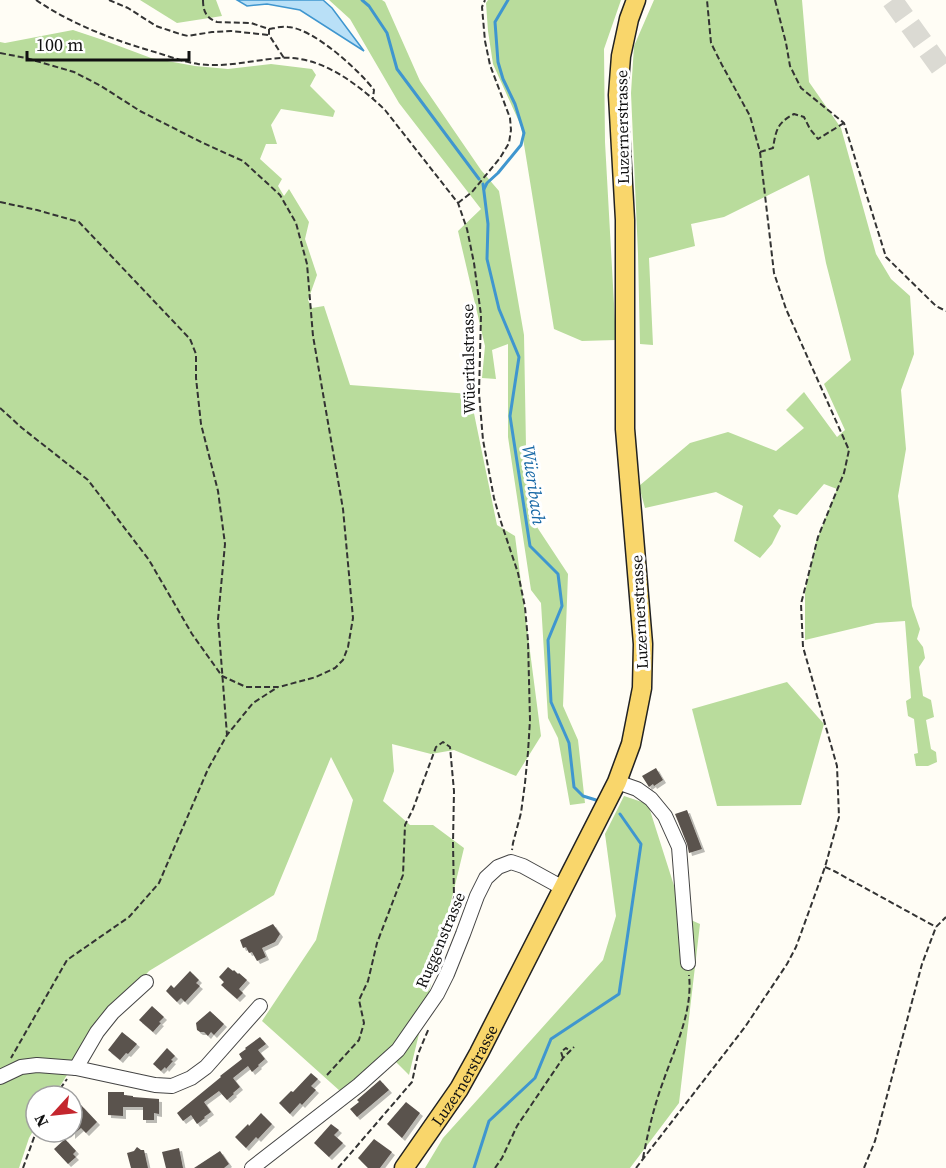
<svg xmlns="http://www.w3.org/2000/svg" width="946" height="1168" viewBox="0 0 946 1168" font-family="'Source Serif 4',serif">
  <style>
    .forest { fill: #b9dc9c }
    .water { fill: #b9e0f7; stroke: #3f96cf; stroke-width: 1.5 }
    .lines { fill: none; stroke-linecap: round; stroke-linejoin: round }
    .stream { stroke: #3f96cf; stroke-width: 3 }
    .building { fill: #5a524d; filter: url(#shadow) }
    .highway-tunnel { stroke: #dbdad3; stroke-width: 21; stroke-dasharray: 21 10; stroke-linecap: butt }
    .minor-casing { stroke: #444; stroke-width: 16 }
    .major-casing { stroke: #222; stroke-width: 21 }
    .path { stroke: #333; stroke-width: 2; stroke-dasharray: 6 3; stroke-linecap: butt }
    .minor { stroke: #fff; stroke-width: 14 }
    .major { stroke: #f9d66b; stroke-width: 18 }
    .labels { text-anchor: middle; dominant-baseline: central; stroke-width: 6; stroke-linejoin: round; paint-order: stroke }
    .street-label { font-size: 16px; fill: #111; stroke: #fff }
    .water-label { font-size: 18px; font-style: italic; fill: #1768a6; stroke: #fff }
  </style>
  <defs>
    <filter id="shadow"><feDropShadow dx="3" dy="3" stdDeviation="0" flood-color="#0004"/></filter>
  </defs>
  <rect width="100%" height="100%" fill="#fffdf5"/>
  <g class="forest">
    <path d="M140 0H216L222 16 177 23Z"/>
    <path d="M329 0H382L385 2 420 81 481 170 499 191 524 335 526 447 535 524 568 574 563 706 578 740 585 803 570 805 558 738 548 718 541 603 531 590 508 437V344L492 350 496 379 482 378 485 346 458 231 481 209 399 103 350 19Z"/>
    <path d="M488 0H621L604 49 605 142 616 340 582 341 554 329 521 126 493 64 488 31 486 3Z"/>
    <path d="M654 0H802L809 82 841 128 876 254 891 279 910 296 914 354 901 390 906 449 898 496 912 606 920 629 917 639 923 647 925 658 919 667 923 696 931 700 934 717 926 720 931 749 936 752 937 762 928 766H916L914 754 918 753 914 719 908 716 906 701 911 698 905 621 876 623 805 640V592L816 542 837 489 824 484 797 515 779 509 773 516 781 526 772 544 760 558 734 541 743 506 716 492 645 508 639 486 690 443 728 432 776 451 804 428 786 410 804 392 837 437 845 430 824 384 851 360 826 263 809 175 724 217 691 224 695 246 649 258 653 345 640 344 638 254 631 93 634 46Z"/>
    <path d="M73 30 103 40 151 58 195 66 228 69 271 64 312 69 316 75 310 86 335 111 333 117 281 109 271 125 277 144H266L260 159 282 179 278 186 284 196 289 189 309 222 305 239 317 275 308 300 312 308 324 306 350 385 470 394 497 525 515 536 541 736 516 776 454 750 431 754 392 744 394 771 383 801 410 825H433L464 848 409 1075 387 1053 340 1091 262 1021 316 940 353 800 331 757 274 895 149 971 94 1031 54 1096H36V1126L29 1138 19 1168H0V42L5 43Z"/>
    <path d="M787 682 824 724 801 805 717 806 692 709Z"/>
    <path d="M624 796 648 804 684 917 700 924 679 1103 630 1168H425L443 1138 603 960 616 916 605 834Z"/>
  </g>
  <path class="water" d="M237 0H323L332 8 364 51 300 10 267 4 247 6Z"/>
  <g class="lines">
    <g class="stream">
      <path d="M362 0 369 6 387 33 397 69 479 179"/>
      <path d="M483 184 488 224 487 259 499 309 519 357 510 416 530 546 558 574 562 606 548 640 551 702 569 743 574 787 583 796 596 800"/>
      <path d="M484 189 487 183 498 173 521 145 524 133 515 104 503 79 498 62 495 22 508 0"/>
      <path d="M474 1168 489 1121 535 1078 551 1039 619 994 641 844 620 814"/>
    </g>
  </g>
  <g class="building">
    <path d="M656 768 663 780 654 786 653 784 649 787 642 776Z"/>
    <path d="M687 810 702 849 689 853 687 844 675 814Z"/>
    <path d="M273 924 280 934 275 942 262 948 266 957 257 961 252 952 249 953 246 947 243 948 240 940Z"/>
    <path d="M228 967 233 971 234 970 238 974 239 973 247 980 239 989 243 993 237 999 221 985 224 982 219 977Z"/>
    <path d="M190 971 199 980 196 983 200 986 185 1002 181 998 177 1002 166 991 171 985 174 988Z"/>
    <path d="M152 1006 164 1017 159 1022 161 1023 153 1032 139 1020Z"/>
    <path d="M210 1011 224 1024 214 1035 211 1032 208 1036 204 1032H200L197 1030 196 1023Z"/>
    <path d="M122 1032 137 1044 128 1054 126 1053 120 1060 108 1050Z"/>
    <path d="M260 1037 266 1044 258 1050 265 1059 258 1065 259 1066 252 1072 248 1066 233 1078 240 1087 233 1093 234 1094 227 1100 219 1091 204 1102 211 1112 204 1117 205 1118 197 1124 191 1115 183 1121 177 1113 221 1077 220 1076 242 1059 239 1054 246 1049 245 1048Z"/>
    <path d="M167 1048 175 1056 171 1060 173 1061 166 1069 165 1067 161 1071 153 1064Z"/>
    <path d="M311 1073 318 1079 311 1086 316 1090 302 1105 300 1103 290 1114 279 1103 291 1091 293 1092Z"/>
    <path d="M380 1080 389 1090 357 1117 350 1109 359 1102 357 1100Z"/>
    <path d="M108 1092H124V1095L133 1096V1097L159 1099V1114L154 1113V1120H143V1107H123V1116L108 1115Z"/>
    <path d="M406 1102 420 1113 402 1138 387 1124Z"/>
    <path d="M81 1105 97 1122 86 1133 81 1128 72 1136V1113Z"/>
    <path d="M261 1113 272 1124 258 1139 256 1137 246 1148 235 1137 248 1124 249 1126Z"/>
    <path d="M331 1124 339 1130 334 1135 343 1143 329 1157 314 1143Z"/>
    <path d="M65 1139 76 1151 73 1154 76 1157 68 1164 54 1149Z"/>
    <path d="M374 1139 392 1152 380 1168H368L358 1158Z"/>
    <path d="M137 1147 141 1150H144L148 1168H131L127 1153 134 1151Z"/>
    <path d="M179 1148 183 1168H166L162 1152Z"/>
    <path d="M220 1151 229 1164 224 1168H194Z"/>
  </g>
  <g class="lines">
    <path class="highway-tunnel" d="M892 0 946 75"/>
    <g class="minor-casing">
      <g id="minor">
        <path d="M617 782 637 789 651 799 665 816 679 847 688 963"/>
        <path d="M76 1068 97 1032 113 1012 146 982"/>
        <path d="M0 1077 21 1067 37 1065 76 1068 155 1085 172 1086 191 1078 206 1067 260 1006"/>
        <path d="M252 1168 359 1085 398 1050 437 994 447 974 463 934 477 896 486 878 498 867 511 862 523 866 563 888"/>
      </g>
    </g>
    <g class="major-casing">
      <g id="major">
        <path id="s1" d="M404 1168 459 1089 479 1053 617 782 631 744 642 688 643 644 625 429V220L618 95 621 56 629 19 636 0"/>
      </g>
    </g>
    <g class="path">
      <path d="M36 0C73 25 116 41 158 53 171 57 185 62 198 64 225 68 253 60 281 58 320 55 358 84 385 110L458 203 467 229 474 263 481 315 479 393 483 440 494 498 500 519 518 573 525 607 528 641 530 720 528 752 525 783 521 813 513 843 512 850"/>
      <path d="M109 0 128 8 156 26 180 34 188 36 212 32 231 31 269 35"/>
      <path d="M203 0C203 11 206 18 217 22L251 23 269 29V35L284 58"/>
      <path d="M775 0 786 43 790 66 801 88 844 123 886 257 936 306 946 311"/>
      <path d="M269 29C275 28 282 26 288 27 313 28 360 71 374 90L373 98"/>
      <path d="M0 53 26 58 74 72 101 86 140 111 203 143 243 161 280 195 296 223 307 264 313 336 343 509 353 618 348 647 343 660 335 668 316 677 279 687"/>
      <path d="M760 152 773 148C776 130 777 123 794 114L804 117 810 129 818 139 844 123"/>
      <path d="M0 202 37 210 79 222 190 339 196 354V378L201 424 218 491 225 544 218 619 227 735"/>
      <path d="M458 203 472 192 500 158 509 143 511 130 510 118 490 65 485 41 482 7 485 0"/>
      <path d="M0 408 22 428 88 480 149 560 192 634 222 676 246 687H278L253 703 227 735 208 769 159 883 129 917 67 960 11 1058"/>
      <path d="M825 867 834 871 936 927"/>
      <path d="M563 1058 561 1052 566 1048 570 1051"/>
      <path d="M327 1075 359 1040 364 1023 359 1000 368 981 377 943 403 875 405 825 413 809 436 747 443 742 450 747 454 791 453 843 454 897 449 934"/>
      <path d="M55 1096 67 1079"/>
      <path d="M643 1158C648 1132 654 1106 663 1082 675 1047 693 1012 689 975"/>
      <path d="M23 1168 36 1132"/>
      <path d="M338 1168 412 1082 418 1054 429 1028"/>
      <path d="M495 1168 502 1158 517 1126 563 1058 574 1047"/>
      <path d="M636 1168 745 1027 787 964 796 947 825 867 839 817 837 766 803 647 801 604 818 537 844 473 849 450 786 309 774 273 760 152 750 116 722 65 711 43 707 0"/>
      <path d="M864 1168 875 1141 922 964 936 927 946 917"/>
    </g>
    <use href="#minor" class="minor"/>
    <use href="#major" class="major"/>
  </g>
  <g class="labels">
    <g class="street-label">
      <text transform="translate(622 127) rotate(-91)">Luzernerstrasse</text>
      <text transform="translate(468 359) rotate(-91)">Wüeritalstrasse</text>
      <text transform="translate(639 612) rotate(-93)">Luzernerstrasse</text>
      <text transform="translate(440 940) rotate(-67)">Ruggenstrasse</text>
      <text stroke="none"><textPath href="#s1" startOffset="111">Luzernerstrasse</textPath></text>
    </g>
    <g class="water-label">
      <text transform="translate(534 485) rotate(82)">Wüeribach</text>
    </g>
  </g>
  <g transform="translate(54 1114) rotate(243)"><circle r="28" fill="#ffffff" stroke="#a0a0a0" stroke-width="1.5"/>
  <path d="M0-4.5L10 22L0 15L-10 22Z" fill="#c4262e"/>
  <text y="-9" font-size="16" font-weight="bold" text-anchor="middle" fill="#111111">N</text>
  </g>
  <path d="M27 51v9h162v-9" fill="none" stroke="#111111" stroke-width="3"/>
  <text x="36" y="51" font-size="18" fill="#111111" stroke="#ffffff" stroke-width="4.5" paint-order="stroke">100 m</text>
</svg>
